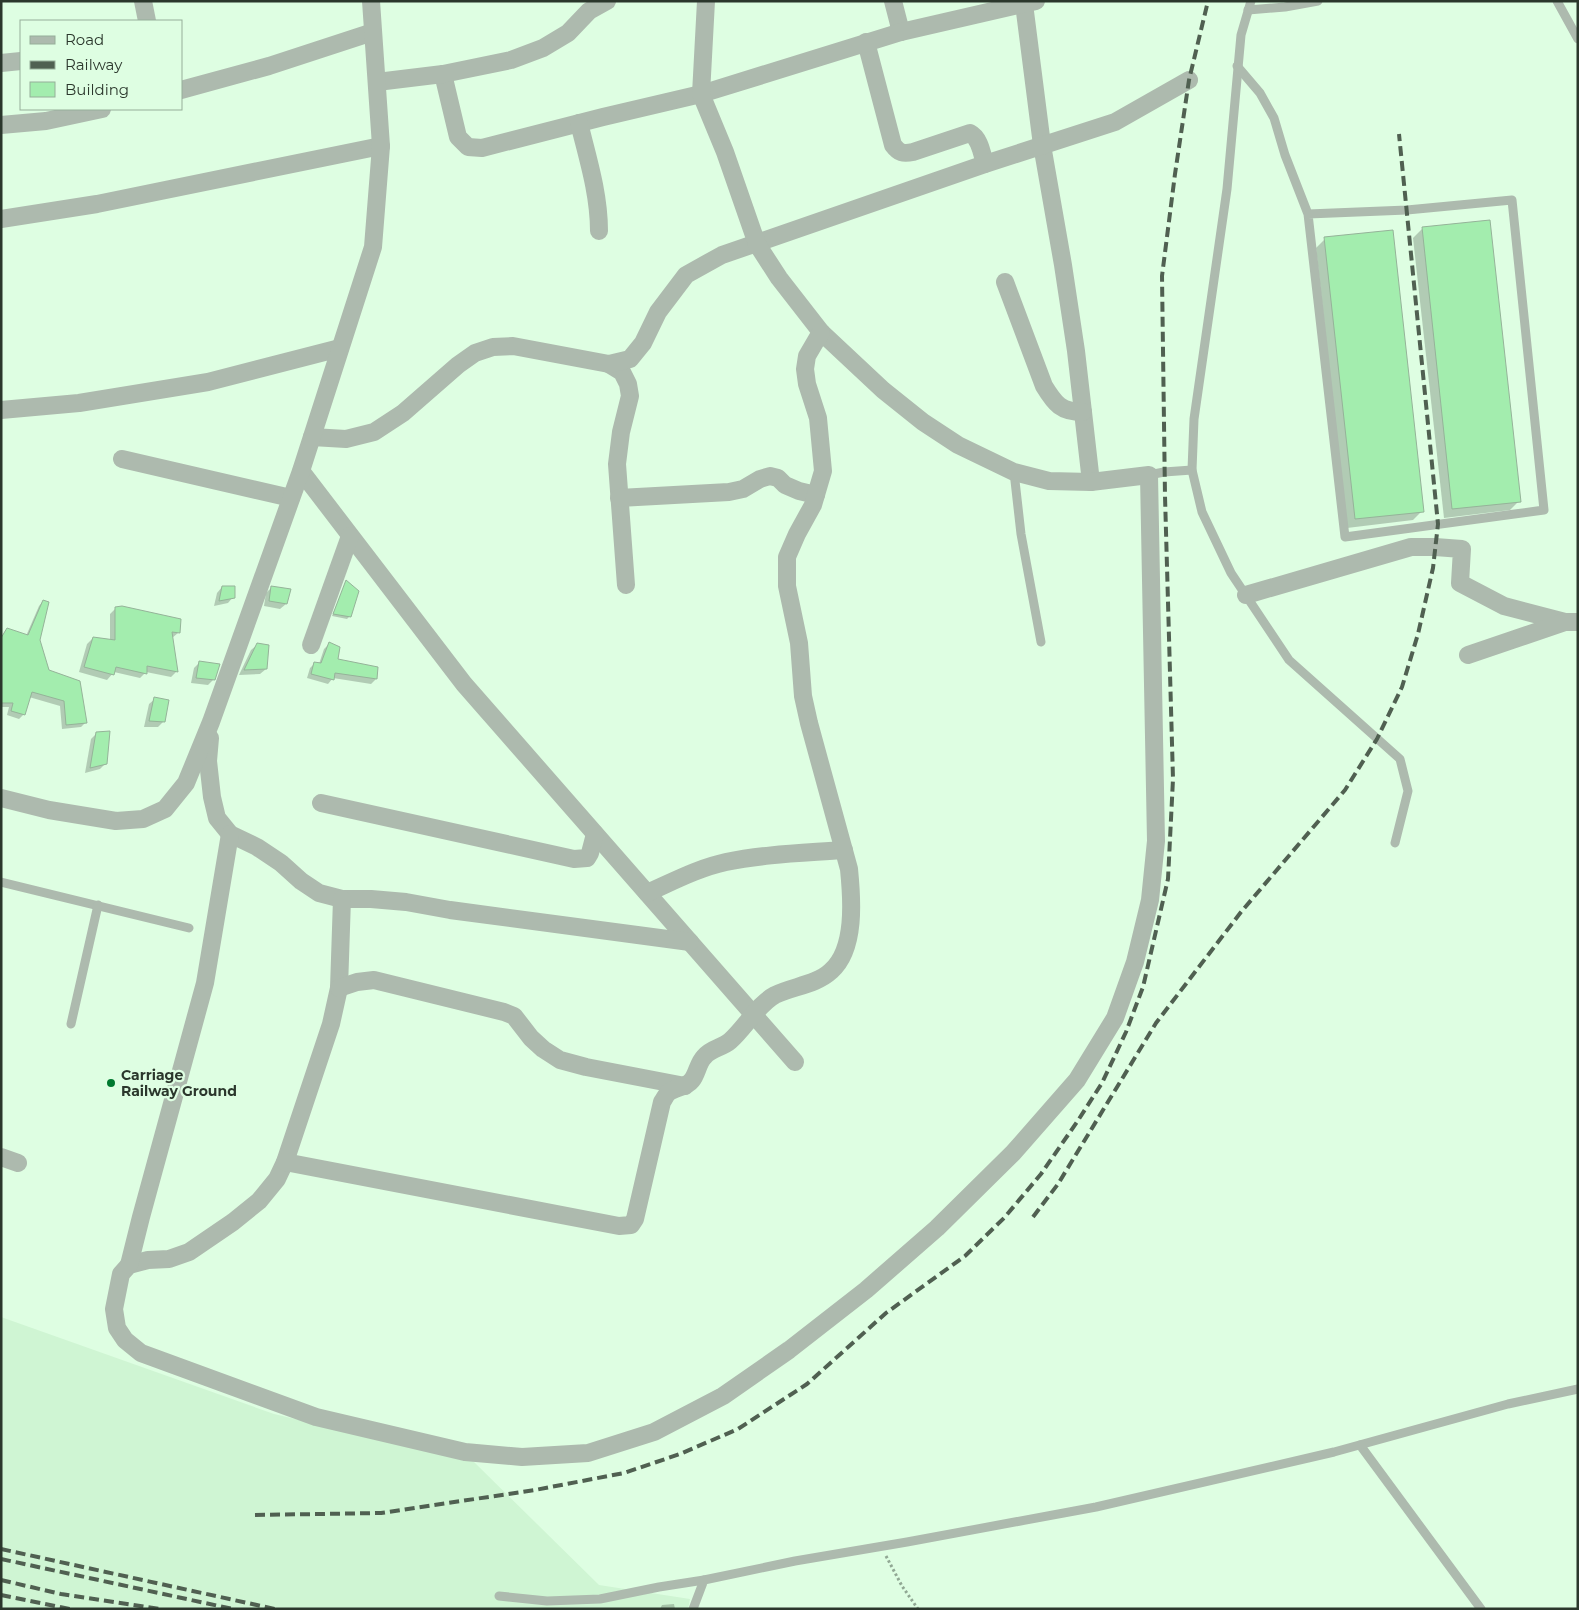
<svg xmlns="http://www.w3.org/2000/svg" width="1579" height="1610" viewBox="0 0 1579 1610" font-family="Montserrat,sans-serif">
  <style>
    .built { fill: #cff5d3 }
    .shadow { fill: #0003 }
    .building { fill: #a3edae; stroke: #95b399 }
    .lines { fill: none; stroke-linecap: round; stroke-linejoin: round }
    .path { stroke: #91a894; stroke-width: 3; stroke-dasharray: 2.5 2.5; stroke-linecap: butt }
    .service { stroke: #adbaae; stroke-width: 9 }
    .minor { stroke: #adbaae; stroke-width: 18 }
    .rail { stroke: #506051; stroke-width: 4; stroke-dasharray: 10 5; stroke-linecap: butt }
    .poi-dot { fill: #00792f; stroke: #defee2; stroke-width: 2 }
    .labels { text-anchor: middle; dominant-baseline: central; stroke-width: 4.5; stroke-linejoin: round; paint-order: stroke }
    .poi-label { font-size: 14px; font-weight: bold; fill: #2b372c; stroke: #defee2; text-anchor: start }
  </style>
  <rect width="100%" height="100%" fill="#defee2"/>
  <path class="built" d="M1 1317 274 1414 473 1461 599 1585 690 1599 688 1609H1Z"/>
  <g class="shadow">
    <path d="M1422 229 1519 501 1510 510 1444 518 1413 238Z"/>
    <path d="M1325 239 1422 511 1413 520 1347 528 1316 248Z"/>
    <path d="M346 582 350 616 347 619 332 616Z"/>
    <path d="M222 587 233 597 228 603 214 606 217 593Z"/>
    <path d="M272 587 286 604 280 609 264 606 266 593Z"/>
    <path d="M43 601 39 640 48 670 86 722 81 727 62 729 60 706 29 697 24 714 19 719 7 715 9 707H1V637L7 630 26 636 39 606Z"/>
    <path d="M116 608 178 633 172 638 176 672 171 677 146 672 140 678 114 672 107 680 79 672 87 644 93 638 110 641V614Z"/>
    <path d="M329 644 336 660 376 679 371 684 333 678 328 684 307 678 310 668 315 663 319 664 324 649Z"/>
    <path d="M257 645 266 669 260 674 239 675 251 650Z"/>
    <path d="M200 662 214 679 208 685 191 683 194 668Z"/>
    <path d="M155 699 164 721 158 727H144L149 704Z"/>
    <path d="M97 733 106 763 100 769 85 773 91 739Z"/>
    <path d="M674 1604 675 1609H660L662 1605Z"/>
  </g>
  <g class="building">
    <path d="M1490 220 1521 502 1452 509 1422 227Z"/>
    <path d="M1393 230 1424 512 1355 519 1324 237Z"/>
    <path d="M346 580 359 591 351 617 333 614Z"/>
    <path d="M222 586H235V598L219 601Z"/>
    <path d="M271 586 291 589 287 604 269 601Z"/>
    <path d="M43 600 49 602 40 640 49 670 80 681 87 723 66 725 64 701 32 692 25 715 11 711 13 703H1V638L7 628 28 635Z"/>
    <path d="M122 606 181 619 180 633 172 632 178 672 147 666V674L116 667 114 675 84 667 93 637 115 640V607Z"/>
    <path d="M329 642 340 647 338 659 378 667 377 679 335 673 334 680 311 674 314 662 321 663Z"/>
    <path d="M257 643 269 645 267 669 244 670Z"/>
    <path d="M199 661 220 664 215 680 196 678Z"/>
    <path d="M154 697 169 700 165 722 149 721Z"/>
    <path d="M110 731 107 764 90 768 96 732Z"/>
  </g>
  <g class="lines">
    <path class="path" d="M886 1556 902 1586 918 1609"/>
    <g class="service">
      <path d="M1251 1 1241 35 1227 189 1194 419 1192 470 1202 512 1231 573 1289 660 1400 759 1408 791 1395 843"/>
      <path d="M1557 1 1578 39"/>
      <path d="M1248 10 1285 7 1318 1"/>
      <path d="M1237 66 1260 93 1274 118 1285 155 1308 214 1345 537 1544 510 1512 200 1407 210 1308 214"/>
      <path d="M1014 472 1021 534 1041 642"/>
      <path d="M1149 475 1164 472 1192 470"/>
      <path d="M1 882 189 928"/>
      <path d="M71 1024 98 905"/>
      <path d="M1360 1445 1481 1609"/>
      <path d="M499 1596 547 1601 600 1599 659 1587 704 1580"/>
      <path d="M693 1609 704 1580 795 1561 907 1542 1096 1507 1334 1452 1508 1404 1578 1389"/>
    </g>
    <g class="minor">
      <path d="M143 1 147 21"/>
      <path d="M893 1 901 32"/>
      <path d="M1024 4 1042 145 1063 265 1076 351 1091 482"/>
      <path d="M866 42 893 145C899 153 903 154 913 152L970 133C980 138 982 154 985 164"/>
      <path d="M1 63 21 61"/>
      <path d="M443 74 458 137 468 147 482 148 603 117 701 94 901 32 1036 1"/>
      <path d="M377 82 443 74 511 60 543 48 568 33 589 11 607 1"/>
      <path d="M181 90 269 66 373 32"/>
      <path d="M579 123C588 159 599 194 599 231"/>
      <path d="M1 125 46 121 102 109"/>
      <path d="M1 219 97 204 381 146"/>
      <path d="M1005 282 1044 386C1055 404 1061 412 1083 412"/>
      <path d="M609 364 622 372 628 384 630 396 621 432 617 464 626 585"/>
      <path d="M1 410 79 403 208 382 340 348"/>
      <path d="M312 437 346 439 374 432 403 413 458 365 475 353 493 347 513 346 609 364 630 359 643 343 658 312 686 275 722 255 985 164 1115 122 1189 80"/>
      <path d="M122 459 291 498"/>
      <path d="M301 471 464 684 795 1062"/>
      <path d="M619 498 729 492 743 489 760 479 770 476 778 478 785 485 799 491 816 495"/>
      <path d="M1246 595 1411 547H1435L1462 549 1460 583 1504 606 1565 622"/>
      <path d="M311 645 350 536"/>
      <path d="M1468 655 1565 622H1578"/>
      <path d="M210 738 208 761 212 797 217 818 230 834 257 847 281 863 301 881 319 893 342 899H371L406 902 450 910 690 942"/>
      <path d="M1 798 49 810 116 821 143 819 165 809 186 783 211 722 301 471 373 247 381 146 371 1"/>
      <path d="M321 803 574 859 587 858 590 853 595 834"/>
      <path d="M647 893C672 882 698 868 726 862 764 854 805 853 844 850"/>
      <path d="M342 899 339 988 331 1024 285 1162 277 1179 259 1201 233 1222 189 1252 169 1259 148 1260 129 1265 121 1274 114 1309 117 1328 125 1340 141 1353 316 1417 465 1452 522 1457 588 1453 654 1432 723 1396 789 1350 866 1290 937 1228 1013 1153 1077 1080 1115 1018 1135 962 1150 900 1156 841 1149 475 1091 482 1049 481 1014 472 958 445 923 422 883 390 821 332 779 278 757 244 725 152 701 94 706 1"/>
      <path d="M339 988 357 982 374 980 504 1012 514 1016 531 1038 543 1049 560 1060 586 1067 685 1086"/>
      <path d="M1 1157 18 1163"/>
      <path d="M285 1162 619 1226 631 1225 635 1219 662 1102C664 1099 666 1095 668 1093 675 1087 686 1088 692 1080 697 1074 698 1063 704 1057 711 1048 722 1048 730 1041 745 1028 758 1004 775 995 793 986 816 985 831 971 856 949 852 899 849 869L809 723 803 696 799 643 787 586V557L797 534 813 505 823 471 818 418 807 384 805 369 807 356 821 332"/>
      <path d="M129 1265 141 1217 205 983 230 834"/>
    </g>
    <g class="rail">
      <path d="M1033 1217 1058 1184 1156 1023 1241 912 1345 790 1377 739 1402 687 1418 634 1433 568 1438 524 1399 134"/>
      <path d="M255 1515 381 1513 535 1490 624 1473 680 1454 738 1429 807 1384 886 1313 965 1256 1004 1218 1041 1174 1077 1122 1102 1083 1126 1032 1143 987 1168 879 1173 779 1165 496 1162 276 1175 174 1189 80 1208 1"/>
      <path d="M1 1549 275 1609"/>
      <path d="M1 1559 233 1609"/>
      <path d="M1 1580 61 1594 160 1609"/>
      <path d="M1 1595 70 1609"/>
    </g>
  </g>
  <circle class="poi-dot" cx="111" cy="1083" r="5"/>
  <g class="labels">
    <g class="poi-label">
      <text x="121" y="1075">Carriage<tspan x="121" dy="16">Railway Ground</tspan></text>
    </g>
  </g>
  <rect width="1579" height="1610" fill="none" stroke="#2b372c" stroke-width="5"/>
  <rect x="20" y="20" width="162" height="90" fill="#defee2" stroke="#96ae99"/>
  <rect x="30" y="36" width="25" height="8" fill="#adbaae" stroke="#96ae99"/>
  <text x="65" y="45" font-size="15" fill="#2b372c">Road</text>
  <rect x="30" y="61" width="25" height="8" fill="#506051" stroke="#96ae99"/>
  <text x="65" y="70" font-size="15" fill="#2b372c">Railway</text>
  <rect x="30" y="82" width="25" height="15" fill="#a3edae" stroke="#96ae99"/>
  <text x="65" y="95" font-size="15" fill="#2b372c">Building</text>
</svg>
